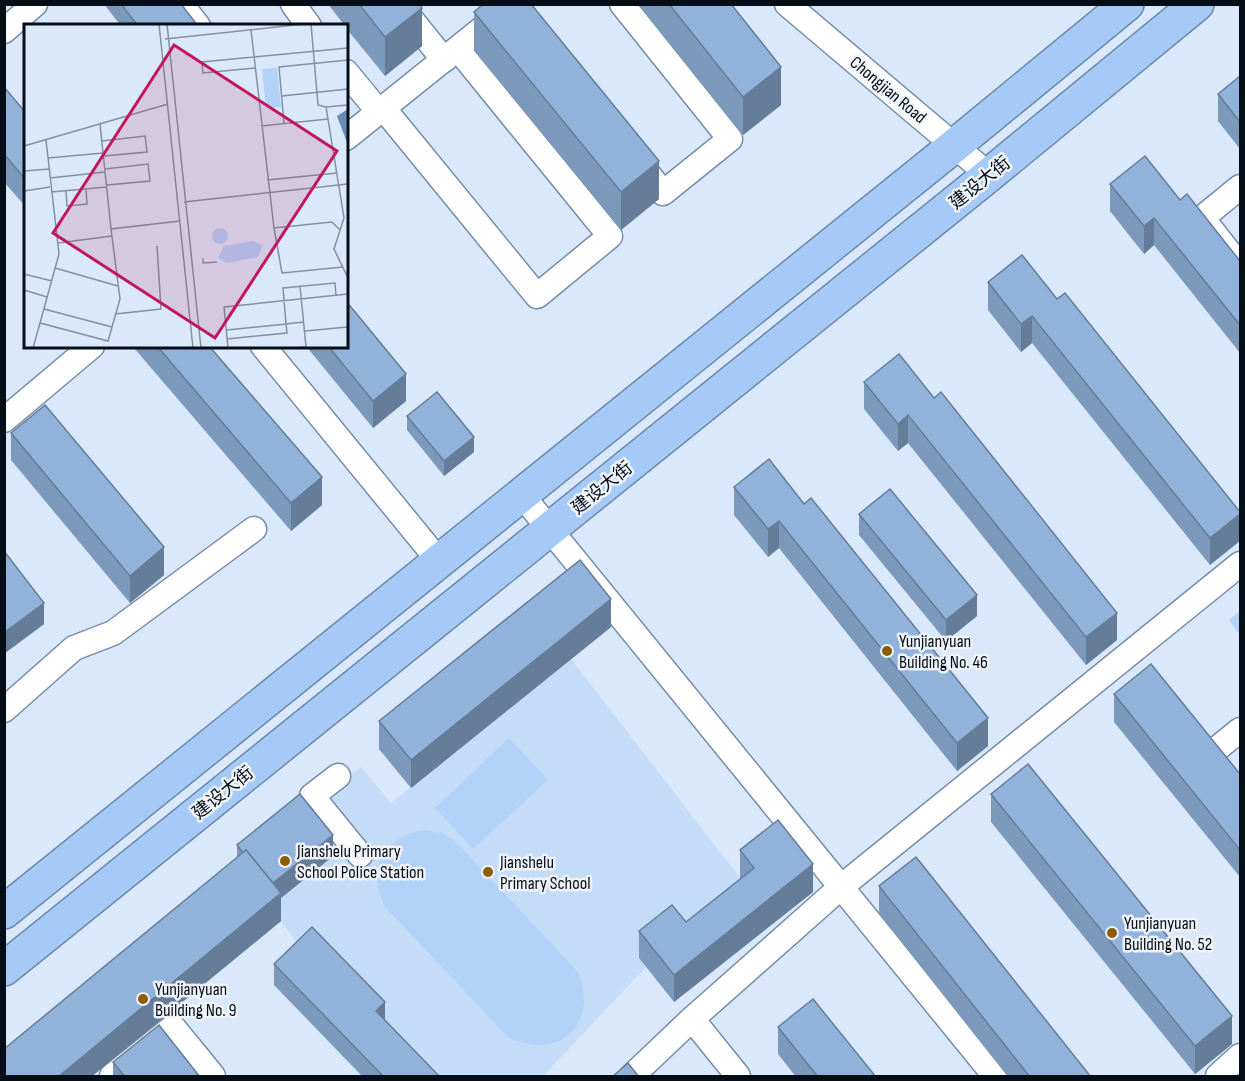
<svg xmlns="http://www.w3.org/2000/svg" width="1245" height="1081" viewBox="0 0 1245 1081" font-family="'Sofia Sans Condensed','Noto Sans SC',sans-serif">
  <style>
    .built { fill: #c5dcf9 }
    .green { fill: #b2d2fa }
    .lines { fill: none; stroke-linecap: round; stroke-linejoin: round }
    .minor-casing { stroke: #778da9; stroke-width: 27 }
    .highway-casing { stroke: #6e88a8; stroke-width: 36 }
    .minor { stroke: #fff; stroke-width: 24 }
    .highway { stroke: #a6caf7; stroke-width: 33 }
    .wall { fill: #7c99bc }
    .shaded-wall { fill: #657d99 }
    .building { fill: #90b2db; stroke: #657d99; stroke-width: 1.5 }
    .poi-dot { fill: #8b5c02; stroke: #eff4fa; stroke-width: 2 }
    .labels { text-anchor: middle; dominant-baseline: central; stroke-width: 5; stroke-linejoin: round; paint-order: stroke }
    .street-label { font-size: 18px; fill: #050d16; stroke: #eff4fa }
    .poi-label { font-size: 18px; fill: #050d16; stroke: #eff4fa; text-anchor: start }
    .inset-road { fill: none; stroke: #84909f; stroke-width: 1.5 }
    .view { fill: #c2185b; fill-opacity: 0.15; stroke: #c2185b; stroke-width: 3 }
    .inset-edge { fill: none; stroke: #050d16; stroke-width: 3 }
  </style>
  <rect width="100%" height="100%" fill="#d9e8fa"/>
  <path class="built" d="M571 659 754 896 640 958 646 967 543 1076H363L306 953 237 866 361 767 391 803Z"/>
  <g class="green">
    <path d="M1240 611V635L1229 620Z"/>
    <path d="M509 738 548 780 473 849 435 808Z"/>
    <path d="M426 830 441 833 454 840 578 972C600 1024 558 1062 508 1037L385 907C366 868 382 836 426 830Z"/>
  </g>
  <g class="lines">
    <g class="minor-casing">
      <g id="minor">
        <path d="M181 4 198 26"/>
        <path d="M293 4 309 26"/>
        <path d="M399 4 444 60"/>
        <path d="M622 4 730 139 663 193 639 162"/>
        <path d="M787 4 989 175"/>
        <path d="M4 31 35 4"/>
        <path d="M346 72 379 112"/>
        <path d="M384 109 537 296 610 236 458 49"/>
        <path d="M346 138 513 4"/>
        <path d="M1240 187 1202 218 1240 266"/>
        <path d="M263 346 439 561"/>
        <path d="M4 420 92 346"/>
        <path d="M521 494 995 1076"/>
        <path d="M4 710 74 648 113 633 254 529"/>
        <path d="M1214 751 1240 730"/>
        <path d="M338 776 312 796 360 855"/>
        <path d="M112 1076 173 1027 213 1076"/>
        <path d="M632 1076 692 1019"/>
        <path d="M738 1076 692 1019 841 887 1240 564"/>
        <path d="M1218 1076 1240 1056"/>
      </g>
    </g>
    <g class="highway-casing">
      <g id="highway">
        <path d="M4 912 954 146 1127 4"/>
        <path d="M4 969 989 175 1197 4"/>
      </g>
    </g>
    <use href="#minor" class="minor"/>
    <use href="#highway" class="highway"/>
  </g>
  <g class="wall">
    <path d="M104 4H181L198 26H121Z"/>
    <path d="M328 4H420L422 46 385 76 346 28V26H345Z"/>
    <path d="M638 4H731L781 105 743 135Z"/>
    <path d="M474 12 659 199 621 230 474 51Z"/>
    <path d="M1240 76V149L1218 121V94Z"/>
    <path d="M4 87 26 113V207L4 182Z"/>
    <path d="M1110 184 1180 200 1240 261V353L1154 245 1144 254 1110 211Z"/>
    <path d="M988 282 1057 299 1240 512 1210 565 1032 343 1021 352 988 310Z"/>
    <path d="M134 346H209L322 505 291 531 134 348Z"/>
    <path d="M306 346H346L406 401 373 428Z"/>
    <path d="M864 382 934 398 1117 640 1086 665 908 443 898 451 864 409Z"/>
    <path d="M407 416 474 452 444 476 407 430Z"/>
    <path d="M11 433 164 575 130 603 11 460Z"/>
    <path d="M769 459 988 746 957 771 779 548 768 557 734 515V487Z"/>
    <path d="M859 514 977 616 946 641 859 535Z"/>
    <path d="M4 551 44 624 5 653 4 652Z"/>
    <path d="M611 627 411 788 379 749V721Z"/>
    <path d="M1114 694 1240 774V877L1114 722Z"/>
    <path d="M991 794 1232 1044 1195 1074 991 822Z"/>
    <path d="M237 845 333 856 281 898V921L91 1077H4L237 858Z"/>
    <path d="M740 850 813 892 674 1002 639 958V931L686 922 740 879Z"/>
    <path d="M879 886 1091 1077H1008L879 914Z"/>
    <path d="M274 964 385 1020 440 1077H363L274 985Z"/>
    <path d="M778 1027 876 1077H796L778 1054Z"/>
    <path d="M113 1062 200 1077H113Z"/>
  </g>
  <g class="shaded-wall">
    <path d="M422 8V46L385 76V37Z"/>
    <path d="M781 67V105L743 135V97Z"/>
    <path d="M659 161V199L621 230V192Z"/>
    <path d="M1154 218V245L1144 254V226Z"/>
    <path d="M1032 316V343L1021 352V324Z"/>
    <path d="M406 374V401L373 428V401Z"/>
    <path d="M908 415V443L898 451V424Z"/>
    <path d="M474 437V452L444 476V461Z"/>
    <path d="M322 477V505L291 531V503Z"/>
    <path d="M1240 514V541L1210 565V538Z"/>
    <path d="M779 521V548L768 557V529Z"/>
    <path d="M164 547V575L130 603V576Z"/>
    <path d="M977 595V616L946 641V620Z"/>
    <path d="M611 599V627L411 788V760Z"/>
    <path d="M44 603V624L5 653V632Z"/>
    <path d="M1117 613V640L1086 665V637Z"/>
    <path d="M988 718V746L957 771V743Z"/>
    <path d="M333 835V856L281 898V921L91 1077H58L270 886Z"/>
    <path d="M813 864V892L674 1002V975Z"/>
    <path d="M385 1002V1023L376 1011Z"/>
    <path d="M1232 1016V1044L1195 1074V1046Z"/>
  </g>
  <g class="building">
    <path d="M121 4H181L198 26H138Z"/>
    <path d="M359 4H420L422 8 385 37Z"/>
    <path d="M483 4H531L659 161 621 192 474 12Z"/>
    <path d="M669 4H731L781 67 743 97Z"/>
    <path d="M1240 76V122L1218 94Z"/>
    <path d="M4 87 26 113V180L4 154Z"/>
    <path d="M1145 156 1180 200 1187 194 1240 261V325L1154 218 1144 226 1110 184Z"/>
    <path d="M1022 255 1057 299 1065 293 1240 512V514L1210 538 1032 316 1021 324 988 282Z"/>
    <path d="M346 301 406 374 373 401 328 346H346Z"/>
    <path d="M157 346H209L322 477 291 503Z"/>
    <path d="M899 354 934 398 941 392 1117 613 1086 637 908 415 898 424 864 382Z"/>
    <path d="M437 392 474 437 444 461 407 416Z"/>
    <path d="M45 405 164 547 130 576 11 433Z"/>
    <path d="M769 459 804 504 811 498 988 718 957 743 779 521 768 529 734 487Z"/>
    <path d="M890 489 977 595 946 620 859 514Z"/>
    <path d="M4 551 44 603 5 632 4 631Z"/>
    <path d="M580 560 611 599 411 760 379 721Z"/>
    <path d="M1151 664 1240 774V850L1114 694Z"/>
    <path d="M1028 764 1232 1016 1195 1046 991 794Z"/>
    <path d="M300 794 333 835 273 883 246 850 243 853 237 845Z"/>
    <path d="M778 820 813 864 674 975 639 931 672 905 686 922 754 868 740 850Z"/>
    <path d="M246 850 281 893 58 1077H4V1049Z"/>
    <path d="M916 857 1091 1077H1030L879 886Z"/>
    <path d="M312 927 385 1002 376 1011 440 1077H384L274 964Z"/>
    <path d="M813 999 876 1077H818L778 1027Z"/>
    <path d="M159 1025 200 1077H125L113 1062Z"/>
    <path d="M628 1063 639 1077H612Z"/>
  </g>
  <g class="poi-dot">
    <circle cx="887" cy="651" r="6"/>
    <circle cx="285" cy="861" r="6"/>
    <circle cx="488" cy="872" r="6"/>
    <circle cx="1112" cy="933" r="6"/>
    <circle cx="143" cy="999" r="6"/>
  </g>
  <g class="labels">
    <g class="street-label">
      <text transform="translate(888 90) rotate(40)">Chongjian Road</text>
      <text transform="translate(980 183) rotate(-39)">建设大街</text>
      <text transform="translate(602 488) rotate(-39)">建设大街</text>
      <text transform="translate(223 793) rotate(-39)">建设大街</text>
    </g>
    <g class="poi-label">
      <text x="899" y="641">Yunjianyuan<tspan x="899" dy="21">Building No. 46</tspan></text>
      <text x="297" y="851">Jianshelu Primary<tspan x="297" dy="21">School Police Station</tspan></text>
      <text x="500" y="862">Jianshelu<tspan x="500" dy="21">Primary School</tspan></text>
      <text x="1124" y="923">Yunjianyuan<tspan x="1124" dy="21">Building No. 52</tspan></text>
      <text x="155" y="989">Yunjianyuan<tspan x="155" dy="21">Building No. 9</tspan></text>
    </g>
  </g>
  <g transform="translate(24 24)">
    <rect width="324" height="324" fill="#d9e8fa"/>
    <path d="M253 44 257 83 242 84 238 45ZM188 212a8 8 0 1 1 16 0a8 8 0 1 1-16 0ZM229 217 239 221 234 233 203 239 194 234 200 222Z" fill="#b2d2fa"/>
    <path d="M324 85V121L313 92Z" fill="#6a8bb3"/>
    <path class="inset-road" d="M135 0 169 324M143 0 177 324M287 0 294 81 302 83 320 194 310 225 324 254M227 6 250 204 308 198 316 206M141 15 280 0M231 44 179 49 178 38 324 24M258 72 324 65M302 83 324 81M260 99 255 43 324 36M76 100 87 205M237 102 304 95M78 117 121 112 123 128 80 132M0 122 144 80M24 134 79 129M81 145 124 140 126 157 83 161M0 147 25 145M26 154 81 148M243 156 313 149M0 167 26 163M42 167 43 182 63 180 62 165M27 168 83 163M160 178 324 160M250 204 258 249 319 243M34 219 88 212M179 234V239L193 238M31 244 94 262M0 250 28 257M0 266 23 273M20 285 88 303M91 290 137 285 133 222M16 299 35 230 22 116M203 306 262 300 259 264 311 259 312 272M281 307 324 303M203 315 263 309 262 300 280 298M9 324 16 299 84 317 96 275 87 205 156 197M204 324 200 283 324 270M271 324 282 323 276 262"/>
    <path class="view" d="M150 21 313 127 191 314 29 209Z"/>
    <rect width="324" height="324" class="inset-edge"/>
  </g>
  <rect width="1245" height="1081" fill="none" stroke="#050d16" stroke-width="12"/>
</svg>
